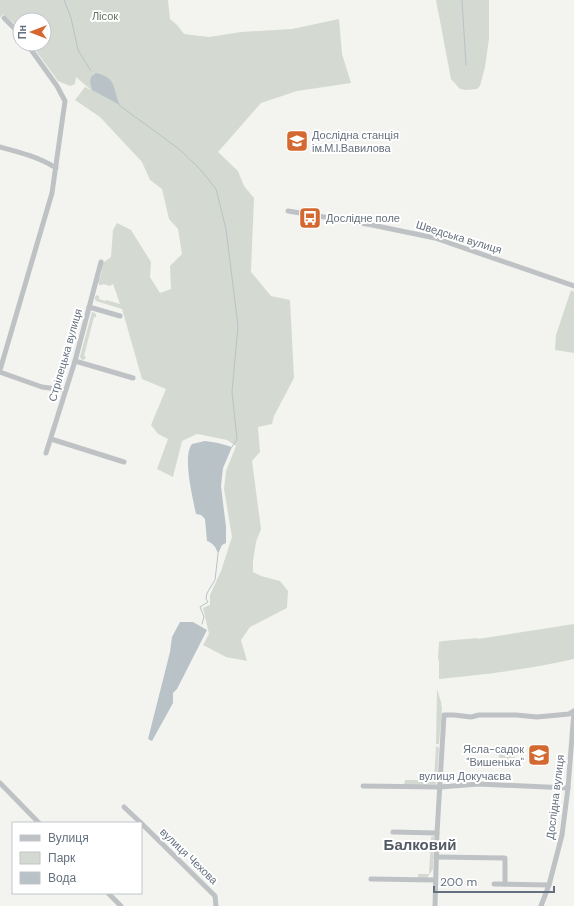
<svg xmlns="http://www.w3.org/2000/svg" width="574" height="906" viewBox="0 0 574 906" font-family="'DM Sans',sans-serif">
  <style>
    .green { fill: #d4dad1 }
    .water { fill: #b9c2c7 }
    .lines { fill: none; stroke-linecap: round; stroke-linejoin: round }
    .stream { stroke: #b9c2c7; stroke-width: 1 }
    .street { stroke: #bfc2c5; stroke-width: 5 }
    .labels { text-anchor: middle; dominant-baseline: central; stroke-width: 4; stroke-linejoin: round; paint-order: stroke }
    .park-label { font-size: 11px; fill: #657663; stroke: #fff }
    .poi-label { font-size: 11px; fill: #65707e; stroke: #fff; text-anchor: start }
    .street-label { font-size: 11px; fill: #65707e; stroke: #fff }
    .district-label { font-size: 15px; font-weight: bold; fill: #525a64; stroke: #fff }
  </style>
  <rect width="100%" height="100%" fill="#f3f4f0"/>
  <g class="green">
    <path d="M0 0H168L170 19 177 25 184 34 209 37 241 32 292 29 339 19 342 54 351 83 297 91 261 103 218 152 238 171 244 186 254 198 251 272 271 296 290 300 294 378 274 416 272 424 258 427 260 452 252 461 261 529 256 542 253 561V572L261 576 280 581 288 591 287 608 250 627 241 640 247 661 226 657 203 645 209 634 203 608 210 605V595L221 571 232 537 224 489 226 471 236 446 227 440 197 434 182 441 173 477 157 469 168 439 158 434 151 425 166 389 142 379 122 309 96 301 95 299V297L97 295 99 296V299L105 301 106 300 120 304 113 284 110 286 103 284 102 285H99L98 281C102 275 102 269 101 262H104L111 257 113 230 117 223 131 230 151 262 150 277 160 293 171 289 170 266 182 254 178 229 169 219 162 189 150 180 142 162 100 117 75 100 85 87 92 91 76 77 75 84 70 86 58 81 31 44H44V20H20V29L3 14 0 18Z"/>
    <path d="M436 0H489V39L485 67 480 86 477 89 466 90 460 89 451 79Z"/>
    <path d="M571 290 574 292V353L555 350 556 335Z"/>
    <path d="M92 312 95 313 96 315V317H94L84 356 86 357 85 359 82 360 80 357Z"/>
    <path d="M574 624V659C529 669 485 675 439 679V662L438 658 439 642 443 641 478 638V639Z"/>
    <path d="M437 689 441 702 442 709 439 744H436Z"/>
    <path d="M436 746 439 748 437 781 436 784 404 785 405 780H434Z"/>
    <path d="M499 750 515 751V760H501V758H499Z"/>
    <path d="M434 836 433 869 427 878H418V874H429L431 837Z"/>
  </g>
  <g class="water">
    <path d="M96 73C118 78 112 89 120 105L92 90 90 82 91 77Z"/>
    <path d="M205 441 218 443 232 447 223 468 221 486 226 527V543L222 545 218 554C216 547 213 543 207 541L205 519 201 515 196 514C193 499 182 456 192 444Z"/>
    <path d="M180 622H193L207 630 177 689 173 693V703L152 741 148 739 170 652 172 637Z"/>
  </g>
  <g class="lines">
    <g class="stream">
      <path d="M64 0 71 18 78 50 91 71"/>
      <path d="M462 0 466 65"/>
      <path d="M119 105 179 149 200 169 216 189 226 229 238 326 232 392 237 439 232 447"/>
      <path d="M202 624 204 617 200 607 208 602 206 599 207 593 215 580 218 554"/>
    </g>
    <g class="street">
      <path d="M4 18 20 34"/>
      <path d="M0 147C19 152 39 157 56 168"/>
      <path d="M288 211 372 225 435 238 574 286"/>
      <path d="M89 307 120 316"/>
      <path d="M75 361 133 378"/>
      <path d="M0 370 52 193 65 101 57 86 27 44"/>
      <path d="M0 372 42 387 65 390"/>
      <path d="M51 439 124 462"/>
      <path d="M46 453 75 361 101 262"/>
      <path d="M0 783 39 823"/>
      <path d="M363 786 440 787 479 784 568 788"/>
      <path d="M124 807 141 823"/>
      <path d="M141 823 215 896 216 906"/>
      <path d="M393 832 437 833"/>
      <path d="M436 857 505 858V884"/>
      <path d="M371 879 435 880"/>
      <path d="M494 884 549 885"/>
      <path d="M108 893 121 906"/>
      <path d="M435 906 437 833 444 715H454L471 717 479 715H516L537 717 569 714 574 711"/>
      <path d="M541 906 549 885 562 835 568 788 574 711"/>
    </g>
  </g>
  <defs>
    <g id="university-square" transform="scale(1.15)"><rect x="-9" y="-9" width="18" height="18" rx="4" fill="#d36930" stroke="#fff"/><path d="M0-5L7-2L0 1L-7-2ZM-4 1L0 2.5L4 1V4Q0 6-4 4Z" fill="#fff"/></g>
    <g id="bus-square" transform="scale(1.15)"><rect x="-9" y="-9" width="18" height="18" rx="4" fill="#d36930" stroke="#fff"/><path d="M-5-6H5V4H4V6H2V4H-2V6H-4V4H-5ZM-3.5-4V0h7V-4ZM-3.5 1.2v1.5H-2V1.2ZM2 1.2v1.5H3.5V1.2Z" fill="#fff"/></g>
    <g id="school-square" transform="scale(1.15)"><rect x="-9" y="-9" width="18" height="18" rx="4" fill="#d36930" stroke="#fff"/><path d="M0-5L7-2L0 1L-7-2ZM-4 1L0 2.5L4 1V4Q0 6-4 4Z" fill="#fff"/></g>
  </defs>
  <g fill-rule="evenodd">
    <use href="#university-square" x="297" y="141"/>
    <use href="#bus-square" x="310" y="218"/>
    <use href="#school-square" x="539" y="755"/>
  </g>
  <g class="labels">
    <g class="park-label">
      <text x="105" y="16">Лісок</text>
    </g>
    <g class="poi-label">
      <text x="312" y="135">Дослідна станція<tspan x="312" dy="13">ім.М.І.Вавилова</tspan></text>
      <text x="326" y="218">Дослідне поле</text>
      <text x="524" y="749" text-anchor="end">Ясла-садок<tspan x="524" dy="13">"Вишенька"</tspan></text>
    </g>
    <g class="street-label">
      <text transform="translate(459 237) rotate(17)">Шведська вулиця</text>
      <text transform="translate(65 355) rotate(-74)">Стрілецька вулиця</text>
      <text x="465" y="776">вулиця Докучаєва</text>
      <text transform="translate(555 797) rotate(-83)">Дослідна вулиця</text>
      <text transform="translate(189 856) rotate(44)">вулиця Чехова</text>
    </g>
    <g class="district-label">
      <text x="420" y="845">Балковий</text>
    </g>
  </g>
  <rect x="12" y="822" width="130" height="72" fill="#ffffff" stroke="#c1c6cb"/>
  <rect x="20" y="835" width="20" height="6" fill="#bfc2c5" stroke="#c1c6cb"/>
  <text x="48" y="842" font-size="12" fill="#65707e">Вулиця</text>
  <rect x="20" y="852" width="20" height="12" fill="#d4dad1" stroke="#c1c6cb"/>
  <text x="48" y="862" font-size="12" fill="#65707e">Парк</text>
  <rect x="20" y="872" width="20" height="12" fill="#b9c2c7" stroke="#c1c6cb"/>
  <text x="48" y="882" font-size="12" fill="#65707e">Вода</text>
  <g transform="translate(32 32) rotate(270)"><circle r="19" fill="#ffffff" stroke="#c1c6cb"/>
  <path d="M0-3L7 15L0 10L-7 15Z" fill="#d36930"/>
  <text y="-6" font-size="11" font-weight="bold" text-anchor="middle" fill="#65707e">Пн</text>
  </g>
  <path d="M434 886v6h120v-6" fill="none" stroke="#65707e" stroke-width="2"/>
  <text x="440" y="886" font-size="12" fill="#65707e" stroke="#ffffff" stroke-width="3" paint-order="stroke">200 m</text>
</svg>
